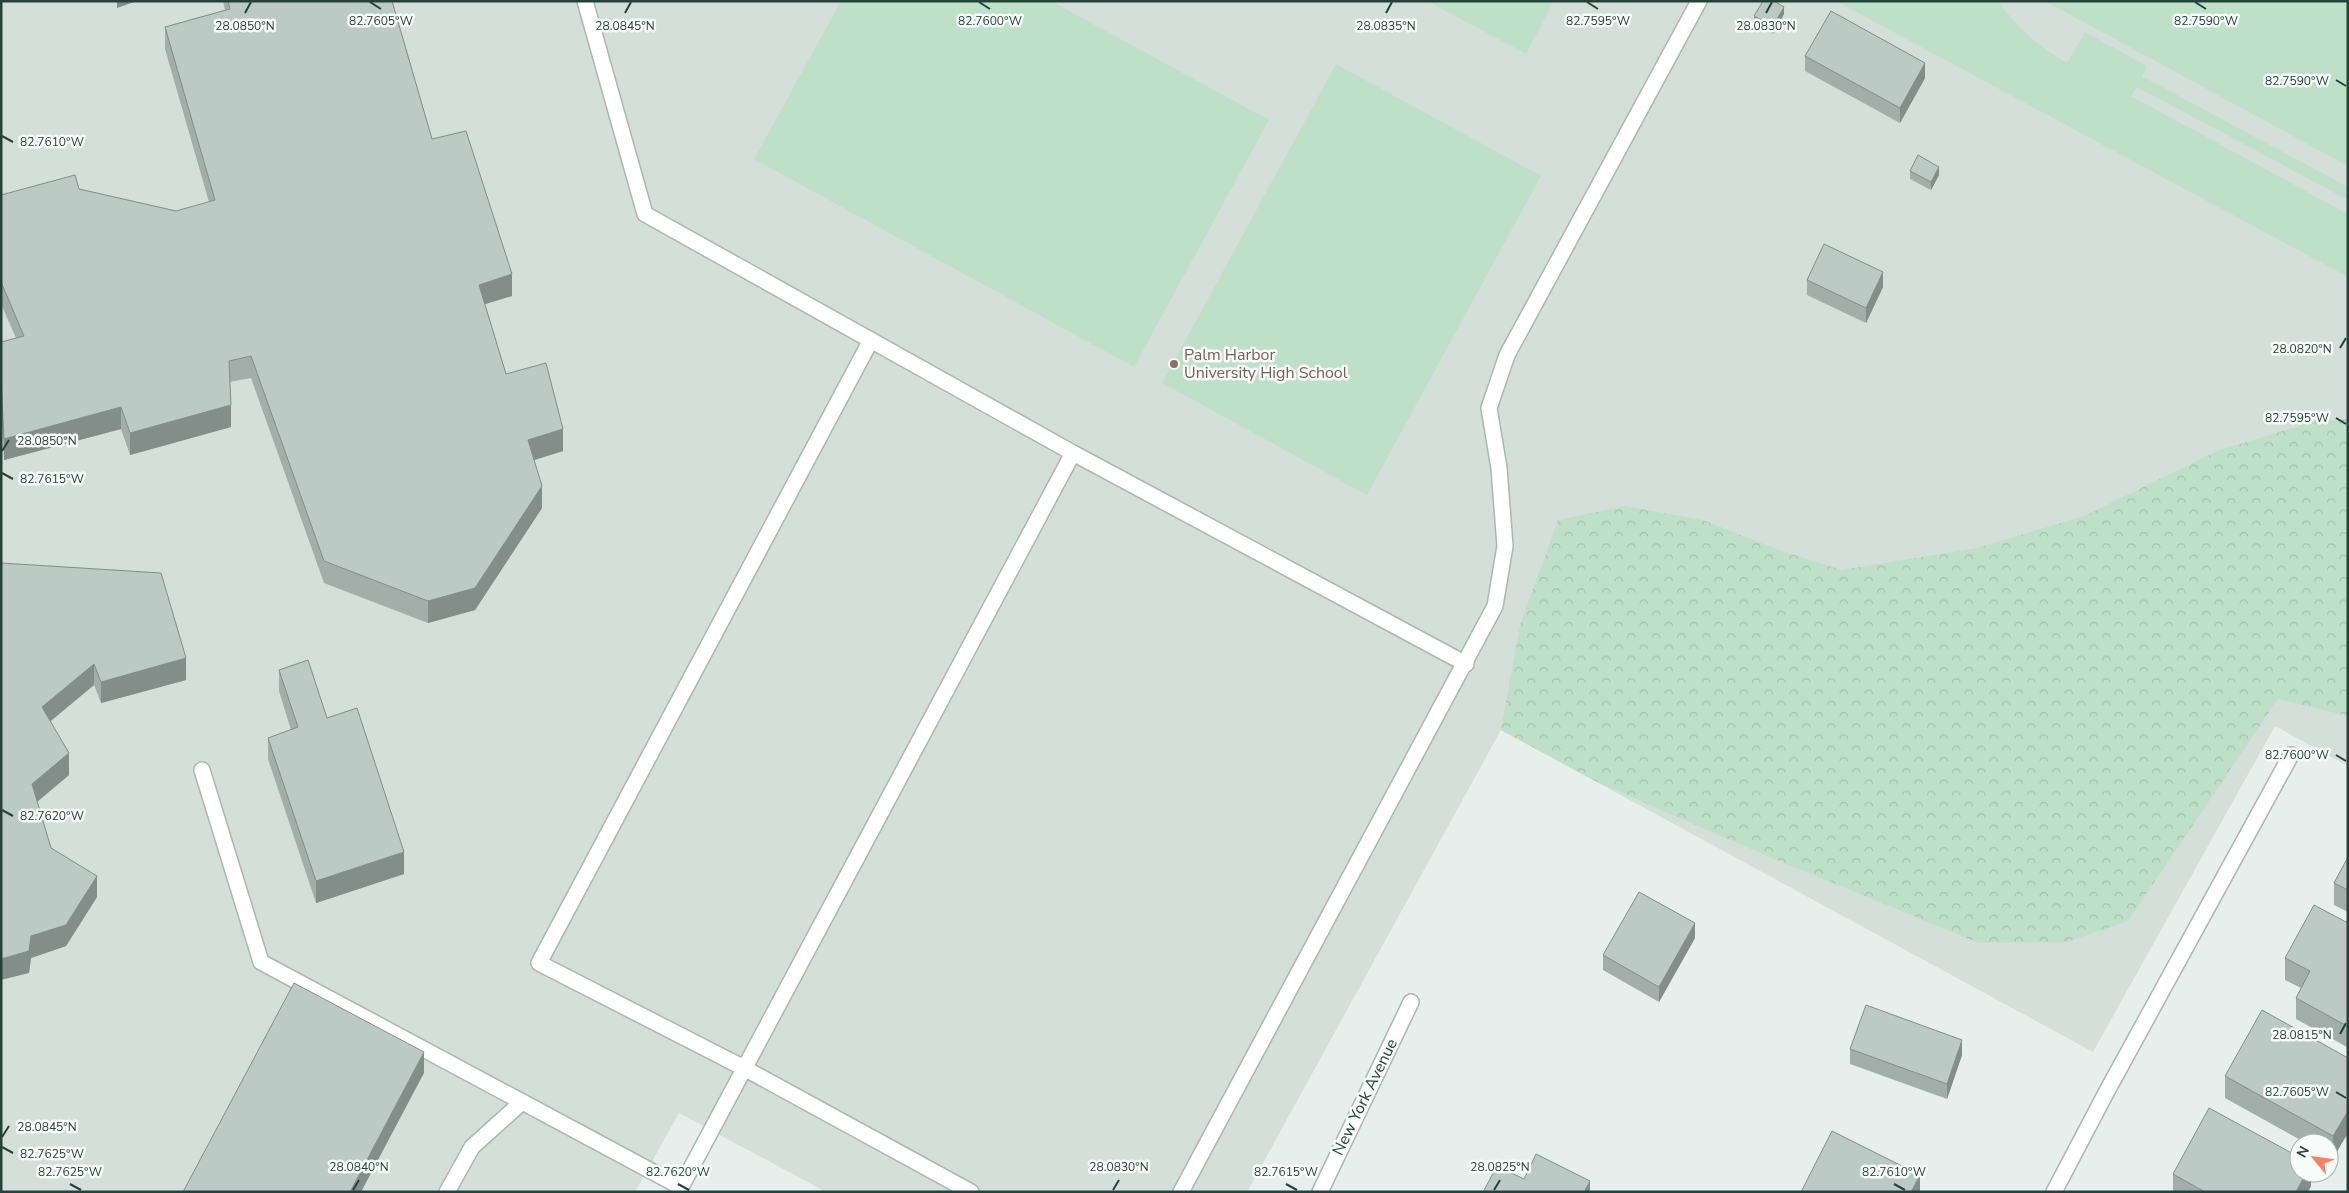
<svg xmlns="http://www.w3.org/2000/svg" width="2349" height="1193" viewBox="0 0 2349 1193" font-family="'Nunito Sans',sans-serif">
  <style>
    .built { fill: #d4dfda }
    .forest { fill: url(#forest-crowns) }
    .park { fill: #bfe0c8 }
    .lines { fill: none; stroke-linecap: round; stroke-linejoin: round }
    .lane-casing { stroke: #a8b8b2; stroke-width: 18 }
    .street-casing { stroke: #a8b8b2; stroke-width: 18 }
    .lane { stroke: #fff; stroke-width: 15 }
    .street { stroke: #fff; stroke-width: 15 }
    .wall { fill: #a1aea9 }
    .shaded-wall { fill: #838d89 }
    .building { fill: #bbcac4; stroke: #838d89 }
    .ticks { fill: none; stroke: #24423a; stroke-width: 2 }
    .education-dot { fill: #8d6e63; stroke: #f7fbf9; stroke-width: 2 }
    .labels { text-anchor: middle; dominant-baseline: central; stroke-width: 5; stroke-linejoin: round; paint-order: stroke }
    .education-label { font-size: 16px; fill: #785e54; stroke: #f7fbf9; text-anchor: start }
    .street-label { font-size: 16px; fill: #24423a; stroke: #f7fbf9 }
    .ticks-label { font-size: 12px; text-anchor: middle; fill: #24423a; stroke: #f7fbf9; stroke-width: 5; stroke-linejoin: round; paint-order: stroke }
  </style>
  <defs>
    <pattern id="forest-crowns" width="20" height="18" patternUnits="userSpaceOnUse" patternTransform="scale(1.25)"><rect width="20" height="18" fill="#bfe0c8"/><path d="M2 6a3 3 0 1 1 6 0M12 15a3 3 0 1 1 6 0" fill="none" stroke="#a4c1ad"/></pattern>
  </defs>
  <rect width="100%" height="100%" fill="#e6efeb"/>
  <path class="built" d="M1 1H2348V766L2275 726 2093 1052 1501 730 1247 1192H826L679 1113 635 1192H1Z"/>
  <path class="forest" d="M2348 419V716L2278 699 2128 921 2067 942 1979 943 1767 856 1597 782 1501 730 1520 625 1558 520 1625 506 1703 520 1779 550 1841 570 1977 548 2084 516 2217 451 2315 421Z"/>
  <g class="park">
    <path d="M841 1H1051L1269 120 1134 367 754 159Z"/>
    <path d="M1427 1H1554L1526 54Z"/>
    <path d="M1836 1H1999C2017 29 2039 46 2067 63L2085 32 2147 66 2142 76 2348 187V200L2137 87 2131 96 2348 214V277Z"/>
    <path d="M2045 1H2348V166Z"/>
    <path d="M1336 64 1541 176 1367 495 1162 383Z"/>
  </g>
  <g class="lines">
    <g class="lane-casing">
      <g id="lane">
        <path d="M871 340 539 963 744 1068 971 1192"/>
        <path d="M1073 453 1466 664"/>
        <path d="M202 770 261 962 681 1187 1073 453 645 214 585 1"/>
        <path d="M447 1192 472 1147 521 1103"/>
        <path d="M1181 1192 1495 606 1505 546 1499 468 1489 408 1507 355 1699 1"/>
      </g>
    </g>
    <g class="street-casing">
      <g id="street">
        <path d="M678 1192 681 1187"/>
        <path d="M1320 1192 1411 1002"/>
        <path d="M2054 1192 2107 1091 2291 755"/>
      </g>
    </g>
    <use href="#lane" class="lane"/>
    <use href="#street" class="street"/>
  </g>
  <g class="wall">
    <path d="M223 1H392L432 139 512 296 485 304 506 374 563 451 534 460 542 508 475 610 428 623 324 583 251 378 230 382 231 427 130 455 121 429 4 460 1 401V342L16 338 1 304V195L79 189 176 211 209 202 165 49V27L225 10Z"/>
    <path d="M1784 14 1773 34 1754 23V16Z"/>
    <path d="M1805 56 1925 78 1900 123 1805 71Z"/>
    <path d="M1910 171 1939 175 1931 190 1910 179Z"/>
    <path d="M1807 280 1883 287 1866 323 1807 295Z"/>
    <path d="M1 563 186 680 101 703 94 685 51 721 69 775 37 802 51 848 97 897 66 946 31 958 29 973Z"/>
    <path d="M279 670 327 718 404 874 316 903 268 759V738L291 730 279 691Z"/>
    <path d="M2348 857V912L2334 905V883Z"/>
    <path d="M2348 923V1046L2347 1047 2296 1019V998L2301 988 2285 980V958Z"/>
    <path d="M1695 938 1659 1002 1603 970V955Z"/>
    <path d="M1850 1049 1962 1055 1947 1099 1850 1064Z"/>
    <path d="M2348 1058V1133L2333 1158 2329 1156V1143H2306L2225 1098V1076Z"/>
    <path d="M2311 1173V1186L2308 1192H2173V1174Z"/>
  </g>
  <g class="shaded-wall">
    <path d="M117 1H137L117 8Z"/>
    <path d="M1784 7V14L1773 34V26Z"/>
    <path d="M1925 63V78L1900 123V108Z"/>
    <path d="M1939 167V175L1931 190V182Z"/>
    <path d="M1883 272V287L1866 323V308Z"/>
    <path d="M512 274V296L479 306V285Z"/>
    <path d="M231 405V427L130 455V433Z"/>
    <path d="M121 407V429L4 460V439Z"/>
    <path d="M563 429V451L528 462V440Z"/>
    <path d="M542 486V508L475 610 428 623V601Z"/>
    <path d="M186 658V680L101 703V682Z"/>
    <path d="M94 664V685L42 728V707Z"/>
    <path d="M69 753V775L32 806V784Z"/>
    <path d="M404 852V874L316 903V881Z"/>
    <path d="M97 876V897L66 946 31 958 29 973 1 980V959Z"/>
    <path d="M1695 923V938L1659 1002V987Z"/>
    <path d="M2348 1024V1046L2347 1047V1026Z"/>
    <path d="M1962 1040V1055L1947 1099V1084Z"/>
    <path d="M424 1052V1073L361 1192H350Z"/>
    <path d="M2348 1111V1133L2333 1158V1136Z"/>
    <path d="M2306 1173H2311V1186L2308 1192H2296Z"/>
    <path d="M1920 1175V1192H1911Z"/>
    <path d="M1590 1181V1192H1584Z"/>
  </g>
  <g class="building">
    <path d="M228 1H392L432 139 466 131 512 274 479 285 506 374 546 363 563 429 528 440 542 486 475 588 428 601 324 561 251 356 229 361 231 405 130 433 121 407 4 439 1 379V342L24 336 1 282V195L75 175 79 189 176 211 215 200 165 27 230 9Z"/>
    <path d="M1763 1H1774L1784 7 1773 26 1754 16Z"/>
    <path d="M1831 11 1925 63 1900 108 1805 56Z"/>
    <path d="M1918 155 1939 167 1931 182 1910 171Z"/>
    <path d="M1824 244 1883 272 1866 308 1807 280Z"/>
    <path d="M1 563 161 573 186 658 101 682 94 664 42 707 69 753 32 784 51 848 97 876 66 925 31 936 29 951 1 959Z"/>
    <path d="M308 660 327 718 357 708 404 852 316 881 268 738 298 727 279 670Z"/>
    <path d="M2348 857V890L2334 883Z"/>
    <path d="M1639 892 1695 923 1659 987 1603 955Z"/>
    <path d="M2314 905 2348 923V1024L2347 1026 2296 998 2310 971 2285 958Z"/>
    <path d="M294 983 424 1052 350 1192H183Z"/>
    <path d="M1866 1005 1962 1040 1947 1084 1850 1049Z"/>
    <path d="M2262 1010 2348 1058V1111L2333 1136 2225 1076Z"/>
    <path d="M2209 1108 2299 1157V1173H2306L2296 1192H2205L2173 1174Z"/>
    <path d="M1832 1131 1920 1175 1911 1192H1801Z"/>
    <path d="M1536 1154 1590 1181 1584 1192H1483L1497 1166 1524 1179Z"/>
  </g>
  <path class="ticks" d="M370 2 381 9M979 2 990 9M1587 2 1598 9M2195 2 2206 9M245 13 251 2M625 13 631 2M1386 13 1392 2M1766 13 1772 2M2336 80 2346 86M2 136 13 142M2340 348 2346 338M2336 418 2346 424M2 451 9 440M2 473 13 479M2336 755 2346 761M2 810 13 816M2340 1034 2346 1023M2336 1092 2346 1098M2 1137 9 1126M2 1147 13 1153M70 1184 81 1190M678 1184 689 1190M1286 1184 1297 1190M1894 1184 1905 1190M353 1190 359 1180M1113 1190 1119 1180M1494 1190 1500 1180"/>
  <circle class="education-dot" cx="1174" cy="364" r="5"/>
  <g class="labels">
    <g class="education-label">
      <text x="1184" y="355">Palm Harbor<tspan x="1184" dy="18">University High School</tspan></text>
    </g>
    <g class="street-label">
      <text transform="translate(1365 1097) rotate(-64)">New York Avenue</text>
    </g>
  </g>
  <g class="ticks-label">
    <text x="2206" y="25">82.7590°W</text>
    <text x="381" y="25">82.7605°W</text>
    <text x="990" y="25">82.7600°W</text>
    <text x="1598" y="25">82.7595°W</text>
    <text x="245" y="30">28.0850°N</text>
    <text x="625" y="30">28.0845°N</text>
    <text x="1386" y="30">28.0835°N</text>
    <text x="1766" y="30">28.0830°N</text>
    <text x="2297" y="85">82.7590°W</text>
    <text x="52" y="146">82.7610°W</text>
    <text x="2302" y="353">28.0820°N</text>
    <text x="2297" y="422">82.7595°W</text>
    <text x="47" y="445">28.0850°N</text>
    <text x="52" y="483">82.7615°W</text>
    <text x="2297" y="759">82.7600°W</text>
    <text x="52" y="820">82.7620°W</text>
    <text x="2302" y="1039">28.0815°N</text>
    <text x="2297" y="1096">82.7605°W</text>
    <text x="47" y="1131">28.0845°N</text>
    <text x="52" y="1158">82.7625°W</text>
    <text x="359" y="1171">28.0840°N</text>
    <text x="1119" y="1171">28.0830°N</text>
    <text x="1500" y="1171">28.0825°N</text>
    <text x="70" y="1176">82.7625°W</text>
    <text x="678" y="1176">82.7620°W</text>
    <text x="1286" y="1176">82.7615°W</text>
    <text x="1894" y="1176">82.7610°W</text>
  </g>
  <rect width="2349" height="1193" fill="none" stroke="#24423a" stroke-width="5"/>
  <g transform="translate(2314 1158) rotate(299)"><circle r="24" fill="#f7fbf9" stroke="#a3b1ad"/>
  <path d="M0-4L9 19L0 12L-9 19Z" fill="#f4845f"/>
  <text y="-8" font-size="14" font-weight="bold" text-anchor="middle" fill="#24423a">N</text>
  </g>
</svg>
